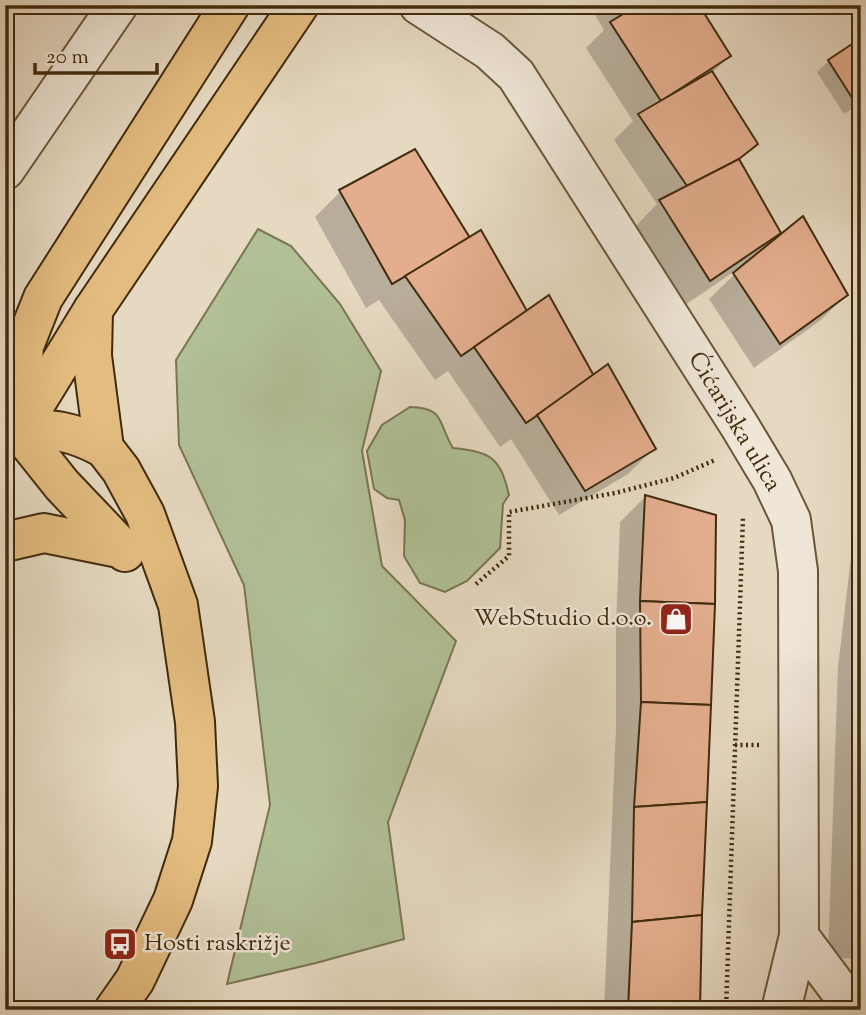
<svg xmlns="http://www.w3.org/2000/svg" width="866" height="1015" viewBox="0 0 866 1015" font-family="'Sorts Mill Goudy',serif">
  <style>
    .green { fill: #b1c096; stroke: #797652; stroke-width: 2 }
    .shadow { fill: #0003 }
    .building { fill: #e4ae8e; stroke: #412b0d; stroke-width: 2 }
    .lines { fill: none; stroke-linecap: round; stroke-linejoin: round }
    .minor-casing { stroke: #6a563a; stroke-width: 42 }
    .major-casing { stroke: #412b0d; stroke-width: 42 }
    .path { stroke: #412b0d; stroke-width: 4.5; stroke-dasharray: 2 3.5; stroke-linecap: butt }
    .minor { stroke: #efe6d7; stroke-width: 38 }
    .major { stroke: #e3bc80; stroke-width: 38 }
    .labels { text-anchor: middle; dominant-baseline: central; stroke-width: 5; stroke-linejoin: round; paint-order: stroke }
    .street-label { font-size: 24px; fill: #412b0d; stroke: #efe6d7 }
    .poi-label { font-size: 24px; fill: #412b0d; stroke: #efe6d7; text-anchor: end }
  </style>
  <rect width="100%" height="100%" fill="#e6d9c1"/>
  <filter id="stains"><feTurbulence type="fractalNoise" baseFrequency=".00286" numOctaves="4"/><feColorMatrix values="0 0 0 0 .2 0 0 0 0 .09 0 0 0 0 .02 0 0 0 .5 -.17"/></filter>
  <radialGradient id="worn" r=".72"><stop offset=".6" stop-color="#630" stop-opacity="0"/><stop offset="1" stop-color="#630" stop-opacity=".3"/></radialGradient>
  <g class="green">
    <path d="M258 229 291 246 340 304 381 371 362 451 382 566 456 641 388 822 404 939 316 963 227 984 270 805 244 585 179 445 176 360Z"/>
    <path d="M410 407C446 408 437 422 453 448 491 452 500 457 509 495L503 504 500 548 467 581 445 592 420 583 404 556 405 520 399 500 387 498 374 489 367 451 382 425Z"/>
  </g>
  <g class="shadow">
    <path d="M589 5H697L729 56 711 74 756 143 738 161 781 236 846 295 821 320 754 368 709 299 736 273 735 271 685 305 635 227 657 204 614 140 633 121 586 48 604 30Z"/>
    <path d="M861 40V103L844 114 817 72 829 61Z"/>
    <path d="M340 192 470 241 527 313 594 379 653 449 628 474 559 515 511 439 500 447 448 371 435 380 379 300 366 308 315 217Z"/>
    <path d="M861 409V959L828 957 838 667 852 549V418Z"/>
    <path d="M645 497 698 1010H604L616 728V627L620 522Z"/>
  </g>
  <g class="building">
    <path d="M638 5H699L731 56 661 101 610 22Z"/>
    <path d="M861 38V101L856 104 828 60Z"/>
    <path d="M712 71 758 144 739 159 687 186 638 114Z"/>
    <path d="M415 149 470 238 392 284 339 190Z"/>
    <path d="M739 159 781 233 710 281 659 200Z"/>
    <path d="M803 216 848 295 780 344 733 273Z"/>
    <path d="M481 230 527 311 461 356 405 276Z"/>
    <path d="M549 295 594 376 526 423 474 347Z"/>
    <path d="M608 364 656 449 585 491 537 415Z"/>
    <path d="M645 495 716 515 715 604 640 601Z"/>
    <path d="M640 601 715 604 711 705 641 702Z"/>
    <path d="M641 702 711 705 707 802 634 807Z"/>
    <path d="M858 749H861V838H855Z"/>
    <path d="M707 802 702 915 632 922 634 807Z"/>
    <path d="M855 838H861V933L853 932Z"/>
    <path d="M702 915 700 1010H628L632 922Z"/>
  </g>
  <g class="lines">
    <g class="minor-casing">
      <g id="minor">
        <path d="M419 5 490 51 516 75 739 425 772 480 791 520 798 571 799 936"/>
        <path d="M5 170 118 5"/>
        <path d="M781 1010 799 936 843 995"/>
      </g>
    </g>
    <g class="major-casing">
      <g id="major">
        <path d="M93 310 92 356 104 448 121 470 145 514 178 605 195 722 198 786 192 841 173 900 135 980 114 1010"/>
        <path d="M21 427 93 310 299 5"/>
        <path d="M19 431C54 428 72 431 104 448"/>
        <path d="M5 542 44 533 123 549 125 552"/>
        <path d="M123 549 62 485 19 431 24 346 43 298 230 5"/>
      </g>
    </g>
    <g class="path">
      <path d="M476 584 509 556V512L615 493 674 478 715 460"/>
      <path d="M735 745H760"/>
      <path d="M726 1010 743 517"/>
    </g>
    <use href="#minor" class="minor"/>
    <use href="#major" class="major"/>
  </g>
  <defs>
    <g id="shop-square" transform="scale(1.75)"><rect x="-9" y="-9" width="18" height="18" rx="4" fill="#8f2418" stroke="#efe6d7"/><path d="M-5-2.5h2.3a2.7 3.5 0 0 1 5.4 0H5L5.5 6h-11ZM-1.5-2.5h3a1.5 2.3 0 0 0-3 0Z" fill="#fff"/></g>
    <g id="bus-square" transform="scale(1.75)"><rect x="-9" y="-9" width="18" height="18" rx="4" fill="#8f2418" stroke="#efe6d7"/><path d="M-5-6H5V4H4V6H2V4H-2V6H-4V4H-5ZM-3.5-4V0h7V-4ZM-3.5 1.2v1.5H-2V1.2ZM2 1.2v1.5H3.5V1.2Z" fill="#fff"/></g>
  </defs>
  <g fill-rule="evenodd">
    <use href="#shop-square" x="676" y="619"/>
    <use href="#bus-square" x="120" y="944"/>
  </g>
  <g class="labels">
    <g class="street-label">
      <text transform="translate(734 422) rotate(59)">Ćićarijska ulica</text>
    </g>
    <g class="poi-label">
      <text x="652" y="619">WebStudio d.o.o.</text>
      <text x="144" y="944" text-anchor="start">Hosti raskrižje</text>
    </g>
  </g>
  <rect width="866" height="1015" fill="none" stroke="#e6d9c1" stroke-width="28"/>
  <rect x="7" y="7" width="852" height="1001" fill="none" stroke="#412b0d" stroke-width="3.5"/>
  <rect x="14" y="14" width="838" height="987" fill="none" stroke="#412b0d" stroke-width="2"/>
  <path d="M35 63v10h122v-10" fill="none" stroke="#412b0d" stroke-width="3.5"/>
  <text x="46" y="63" font-size="21" fill="#412b0d" stroke="#efe6d7" stroke-width="5" paint-order="stroke">20 m</text>
  <rect width="100%" height="100%" filter="url(#stains)"/>
  <rect width="100%" height="100%" fill="url(#worn)"/>
</svg>
